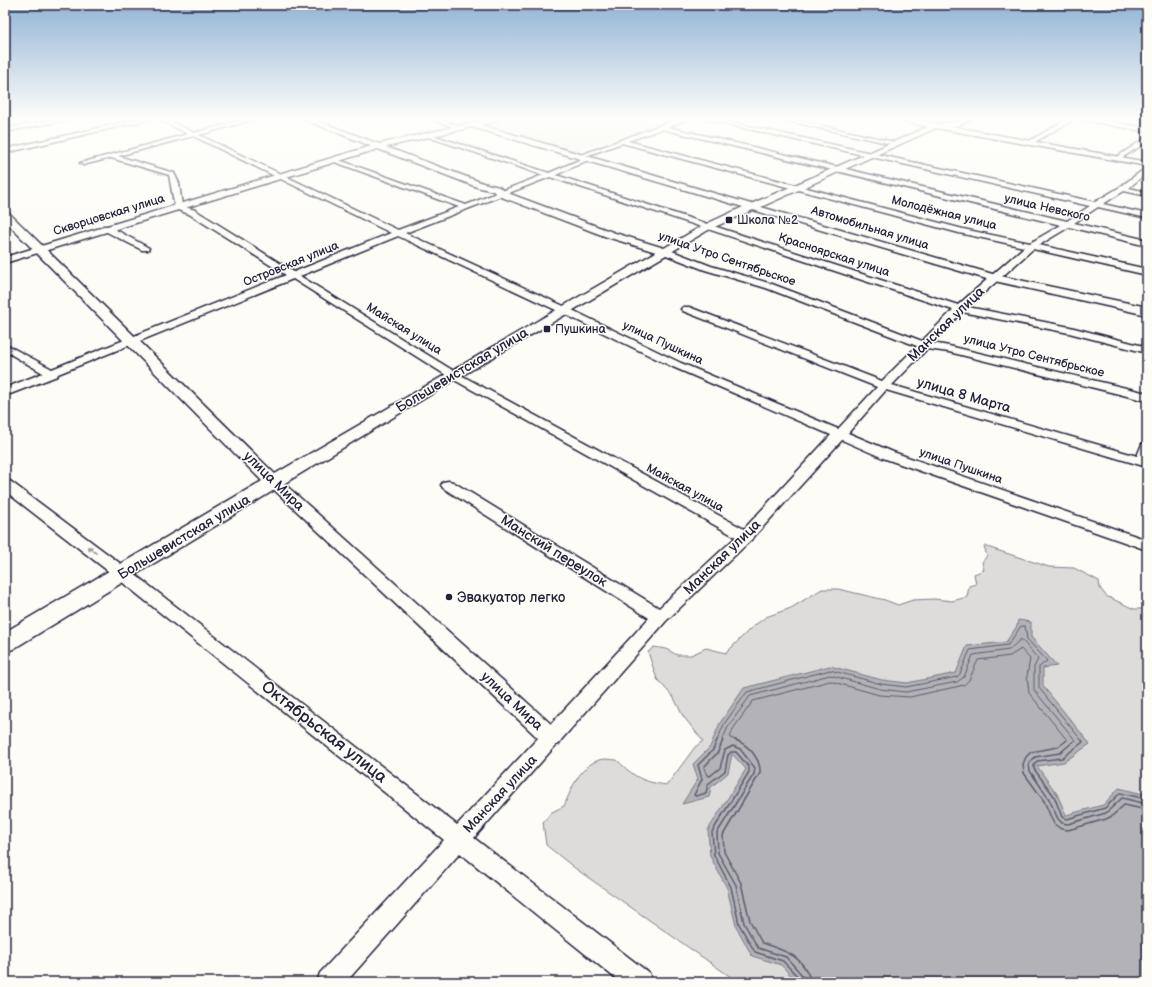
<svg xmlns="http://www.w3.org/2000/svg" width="1152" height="987" viewBox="0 0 1152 987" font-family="'Balsamiq Sans',sans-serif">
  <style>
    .built { fill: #ecece9 }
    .green { fill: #dddcdb; stroke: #807f8b }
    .water { fill: #b2b2b7; stroke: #787885 }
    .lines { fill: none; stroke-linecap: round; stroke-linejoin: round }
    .shore-far1 { stroke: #5c5c6d; stroke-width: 1 }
    .shore { stroke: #5c5c6d; stroke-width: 1.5 }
    .minor-casing { stroke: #22223b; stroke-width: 3 }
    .tertiary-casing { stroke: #22223b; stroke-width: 3 }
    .secondary-casing { stroke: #22223b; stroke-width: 3 }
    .minor { fill: #fdfcf7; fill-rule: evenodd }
    .tertiary { fill: #fdfcf7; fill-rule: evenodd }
    .secondary { fill: #fdfcf7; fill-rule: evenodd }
    .oneway { fill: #9a9aa2 }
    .poi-dot { fill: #22223b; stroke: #fdfcf7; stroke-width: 1.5 }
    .labels { text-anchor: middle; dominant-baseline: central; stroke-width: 3; stroke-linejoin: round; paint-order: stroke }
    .far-street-label { font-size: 12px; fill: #22223b; stroke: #fdfcf7 }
    .far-poi-label { font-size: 12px; fill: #22223b; stroke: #fdfcf7; text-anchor: start }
    .street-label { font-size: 14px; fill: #22223b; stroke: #fdfcf7 }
    .poi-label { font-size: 14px; fill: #22223b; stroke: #fdfcf7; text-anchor: start }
    .near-street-label { font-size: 17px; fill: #22223b; stroke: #fdfcf7 }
  </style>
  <rect width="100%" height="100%" fill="#fdfcf7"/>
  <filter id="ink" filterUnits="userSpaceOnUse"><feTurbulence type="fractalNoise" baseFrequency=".025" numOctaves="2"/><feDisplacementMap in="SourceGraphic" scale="8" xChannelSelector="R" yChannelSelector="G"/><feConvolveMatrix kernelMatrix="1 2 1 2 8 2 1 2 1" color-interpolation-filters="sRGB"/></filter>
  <g filter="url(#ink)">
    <g class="built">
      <path d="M508 119H574L576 120 511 135 480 125Z"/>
      <path d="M576 119H636L657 125 572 152 516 135 578 120Z"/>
    </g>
    <path class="green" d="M984 546 1049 567 1074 568 1099 581 1100 588 1106 596 1134 609H1147V982H738L576 869 546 845 543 822 552 812 564 806C572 788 579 767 599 760 604 758 612 760 617 760 635 778 643 782 667 785L695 747 703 741 683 716 674 698 657 679 648 652 654 647 666 649 677 655H691L706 648 726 653 752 627 766 617 791 608 822 589H838L885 600 898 605 913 600 934 599 952 601 967 597 969 586 976 584 974 574 984 570 982 562 987 556Z"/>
    <path class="water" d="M1018 620 1031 622V637L1057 666 1043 668V686L1090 744 1064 762 1037 766 1057 794 1066 815 1103 805 1119 788 1147 795V982H797L781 965 752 956 736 926 727 888 710 856 708 830 746 769 732 754 728 773 711 787 709 797 682 804 698 779 693 764 710 747 720 723 744 688 830 666 882 680 907 683 956 673 967 646 1006 642 1017 626Z"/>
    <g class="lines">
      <g class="shore-far1">
        <path d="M717 741 724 724 747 692 830 670 881 684 906 687 957 677 960 674 970 650 1008 645 1021 626H1025L1027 639 1047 661 1039 667V688L1082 741"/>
        <path d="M722 741 728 727 750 696 830 675 880 689 906 692 957 682 964 677 973 655 1009 650 1021 639 1038 659 1034 667V690L1076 741"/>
        <path d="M739 741 730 738 733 729 753 701 830 681 879 695 910 697 964 685 969 680 978 660 1010 656 1021 649 1030 659 1027 676 1029 693 1067 740 1065 741"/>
      </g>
      <g class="shore">
        <path d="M717 740 713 750 698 765 702 779 694 795 696 796 706 793 708 784 725 771 728 755 731 752H736L749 767V772L712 832 714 855 731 887 739 924 755 952 783 961 799 978 800 982"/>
        <path d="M723 740 718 752 704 767 707 775 710 776 720 768 725 750 733 746 740 749 755 768 754 774 717 833 718 853 736 885 744 923 758 948 786 957 802 975 805 982"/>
        <path d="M735 740C748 744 761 759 760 773L723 835 724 852 741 883 750 921 762 943C786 951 803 955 811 982"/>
        <path d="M1067 740 1058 747 1031 752 1026 757 1023 764 1024 773 1044 801 1054 824 1061 829 1068 830 1106 819 1112 816 1124 805 1147 810"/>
        <path d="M1075 740 1060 753 1035 757 1029 764 1030 771 1049 799 1058 819 1062 823 1068 824 1106 813 1122 798 1147 804"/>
        <path d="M1082 740 1083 742 1062 758 1037 761 1034 765V769L1054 796 1062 817 1067 819 1105 808 1120 793 1147 799"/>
      </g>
      <g class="minor-casing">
        <g id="minor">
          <path d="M56 119H71L5 132V128Z"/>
          <path d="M139 119H152L5 153V149Z"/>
          <path d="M158 119H166L194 133 245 119H256L199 135 398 230 459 207 332 161V159H336L466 205 543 175 425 136V134H429L549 173 586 157 589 159 588 160 556 175 958 305 1024 247 959 233 622 143 583 157 578 156 677 119H687L668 127 1067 221 1090 206 703 119H716L1095 202 1120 187 1147 167V172L1129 188 1147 192V196L1124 191 1103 204 1147 214V218L1098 207 1074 223 1147 240V246L1069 227 1039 245 1147 269V275L1033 249 968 307 1070 327 1147 347V353L1069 333 962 312 932 343 949 346 1147 393V401L949 352 927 349 892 385 1137 456 1142 444 1147 443V467L886 390 848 433 893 452 1147 540V550L883 458 842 440 751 540 666 621 561 740 559 744 556 745 474 838 649 973 652 982H620L460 853 346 982H317L320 973 444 840 117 578 5 491V480L10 481 129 570 457 825 538 738 269 485 267 482 269 479 274 478 279 479 551 724 649 618 443 488 441 485 443 482 448 481 453 482 659 608 736 537 449 377 293 279 58 374 57 376 5 396V388L43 373 5 351V344L52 369 286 275 189 214 175 209 169 175 111 158 83 165 80 163 188 134ZM662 129 1061 225 1030 243 963 229 628 141ZM193 136 391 233 294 272 195 210 182 206 179 183 174 173 118 156ZM550 177 953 310 922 341 772 284 711 266 667 249H661L660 251 661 253 705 270 766 288 917 346 882 381 689 307H683L681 309 683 311 877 387 838 429 681 363 568 308 405 233ZM398 236 560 312 673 367 831 435 744 529 457 373 300 276Z"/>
          <path d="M431 119H441L463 128 458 129Z"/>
          <path d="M779 119H792L899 143 896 145Z"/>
          <path d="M963 119H972L957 126 935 128 932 126 935 124 956 122Z"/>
          <path d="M1067 119H1075L1031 144 1026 143Z"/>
          <path d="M1079 119H1095L1147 128V132Z"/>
          <path d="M1147 137V142L1120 159 1115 158Z"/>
          <path d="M103 226H109L149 248 148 250H142L103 230Z"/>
        </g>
      </g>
      <g class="tertiary-casing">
        <path id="tertiary" d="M303 119H313L379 144 488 119H502L481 125 751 204 928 127 894 119H911L1147 162V166L936 128 761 207 996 275 1147 307V315L990 280 753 210 710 229 458 378 280 486 274 487 268 486 266 482 268 478 656 252 607 237 499 196 493 191 477 187 378 149 5 263V257L371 146ZM472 127 743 207 704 225 664 248 615 233 505 192 499 187 483 183 386 147Z"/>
      </g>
      <g class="secondary-casing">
        <path id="secondary" d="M5 212 9 213 283 482 281 486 13 649 5 652V632L262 481 5 221Z"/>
      </g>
      <use href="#minor" class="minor"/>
      <use href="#tertiary" class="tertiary"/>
      <use href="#secondary" class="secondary"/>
    </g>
    <defs><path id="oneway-solid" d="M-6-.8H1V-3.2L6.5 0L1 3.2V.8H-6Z"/></defs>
    <use class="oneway" href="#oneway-solid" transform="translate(92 550) rotate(-143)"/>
  </g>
  <linearGradient id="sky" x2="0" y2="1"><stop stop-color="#92b3d4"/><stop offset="0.46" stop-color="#fefefb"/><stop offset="1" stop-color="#fefefb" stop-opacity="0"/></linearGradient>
  <rect width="1152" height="258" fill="url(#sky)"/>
  <g class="poi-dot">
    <rect x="725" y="216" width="8" height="8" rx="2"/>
    <rect x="543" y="325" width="8" height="8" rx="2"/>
    <circle cx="449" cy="597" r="4"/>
  </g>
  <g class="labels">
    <g class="far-street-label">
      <text transform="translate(1047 208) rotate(13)">улица Невского</text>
      <text transform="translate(944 213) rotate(14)">Молодёжная улица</text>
      <text transform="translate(109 215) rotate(-17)">Скворцовская улица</text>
      <text transform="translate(870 228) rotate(17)">Автомобильная улица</text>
      <text transform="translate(834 255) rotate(18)">Красноярская улица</text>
      <text transform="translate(727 259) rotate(19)">улица Утро Сентябрьское</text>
      <text transform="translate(291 264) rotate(-22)">Островская улица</text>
      <text transform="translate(404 329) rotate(32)">Майская улица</text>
      <text transform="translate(663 343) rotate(25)">улица Пушкина</text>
      <text transform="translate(1034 356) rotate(14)">улица Утро Сентябрьское</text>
      <text transform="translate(961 466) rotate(19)">улица Пушкина</text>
      <text transform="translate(685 488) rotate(29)">Майская улица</text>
    </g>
    <g class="far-poi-label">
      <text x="737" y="220">Школа №2</text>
      <text x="555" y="329">Пушкина</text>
    </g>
    <g class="street-label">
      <text transform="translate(946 324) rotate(-44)">Манская улица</text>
      <text transform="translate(462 370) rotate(-31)">Большевистская улица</text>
      <text transform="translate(964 395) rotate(16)">улица 8 Марта</text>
      <text transform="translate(274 481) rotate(44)">улица Мира</text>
      <text transform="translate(184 537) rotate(-31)">Большевистская улица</text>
      <text transform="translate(554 551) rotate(32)">Манский переулок</text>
      <text transform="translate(722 557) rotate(-44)">Манская улица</text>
      <text transform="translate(512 701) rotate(43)">улица Мира</text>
      <text transform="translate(500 794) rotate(-47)">Манская улица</text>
    </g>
    <g class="poi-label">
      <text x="457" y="597">Эвакуатор легко</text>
    </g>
    <g class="near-street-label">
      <text transform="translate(324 732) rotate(38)">Октябрьская улица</text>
    </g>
  </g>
  <rect width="1152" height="987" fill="none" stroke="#fdfcf7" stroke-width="20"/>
  <rect x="10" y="10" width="1132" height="967" fill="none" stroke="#22223b" stroke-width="1.5" filter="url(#ink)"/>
</svg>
